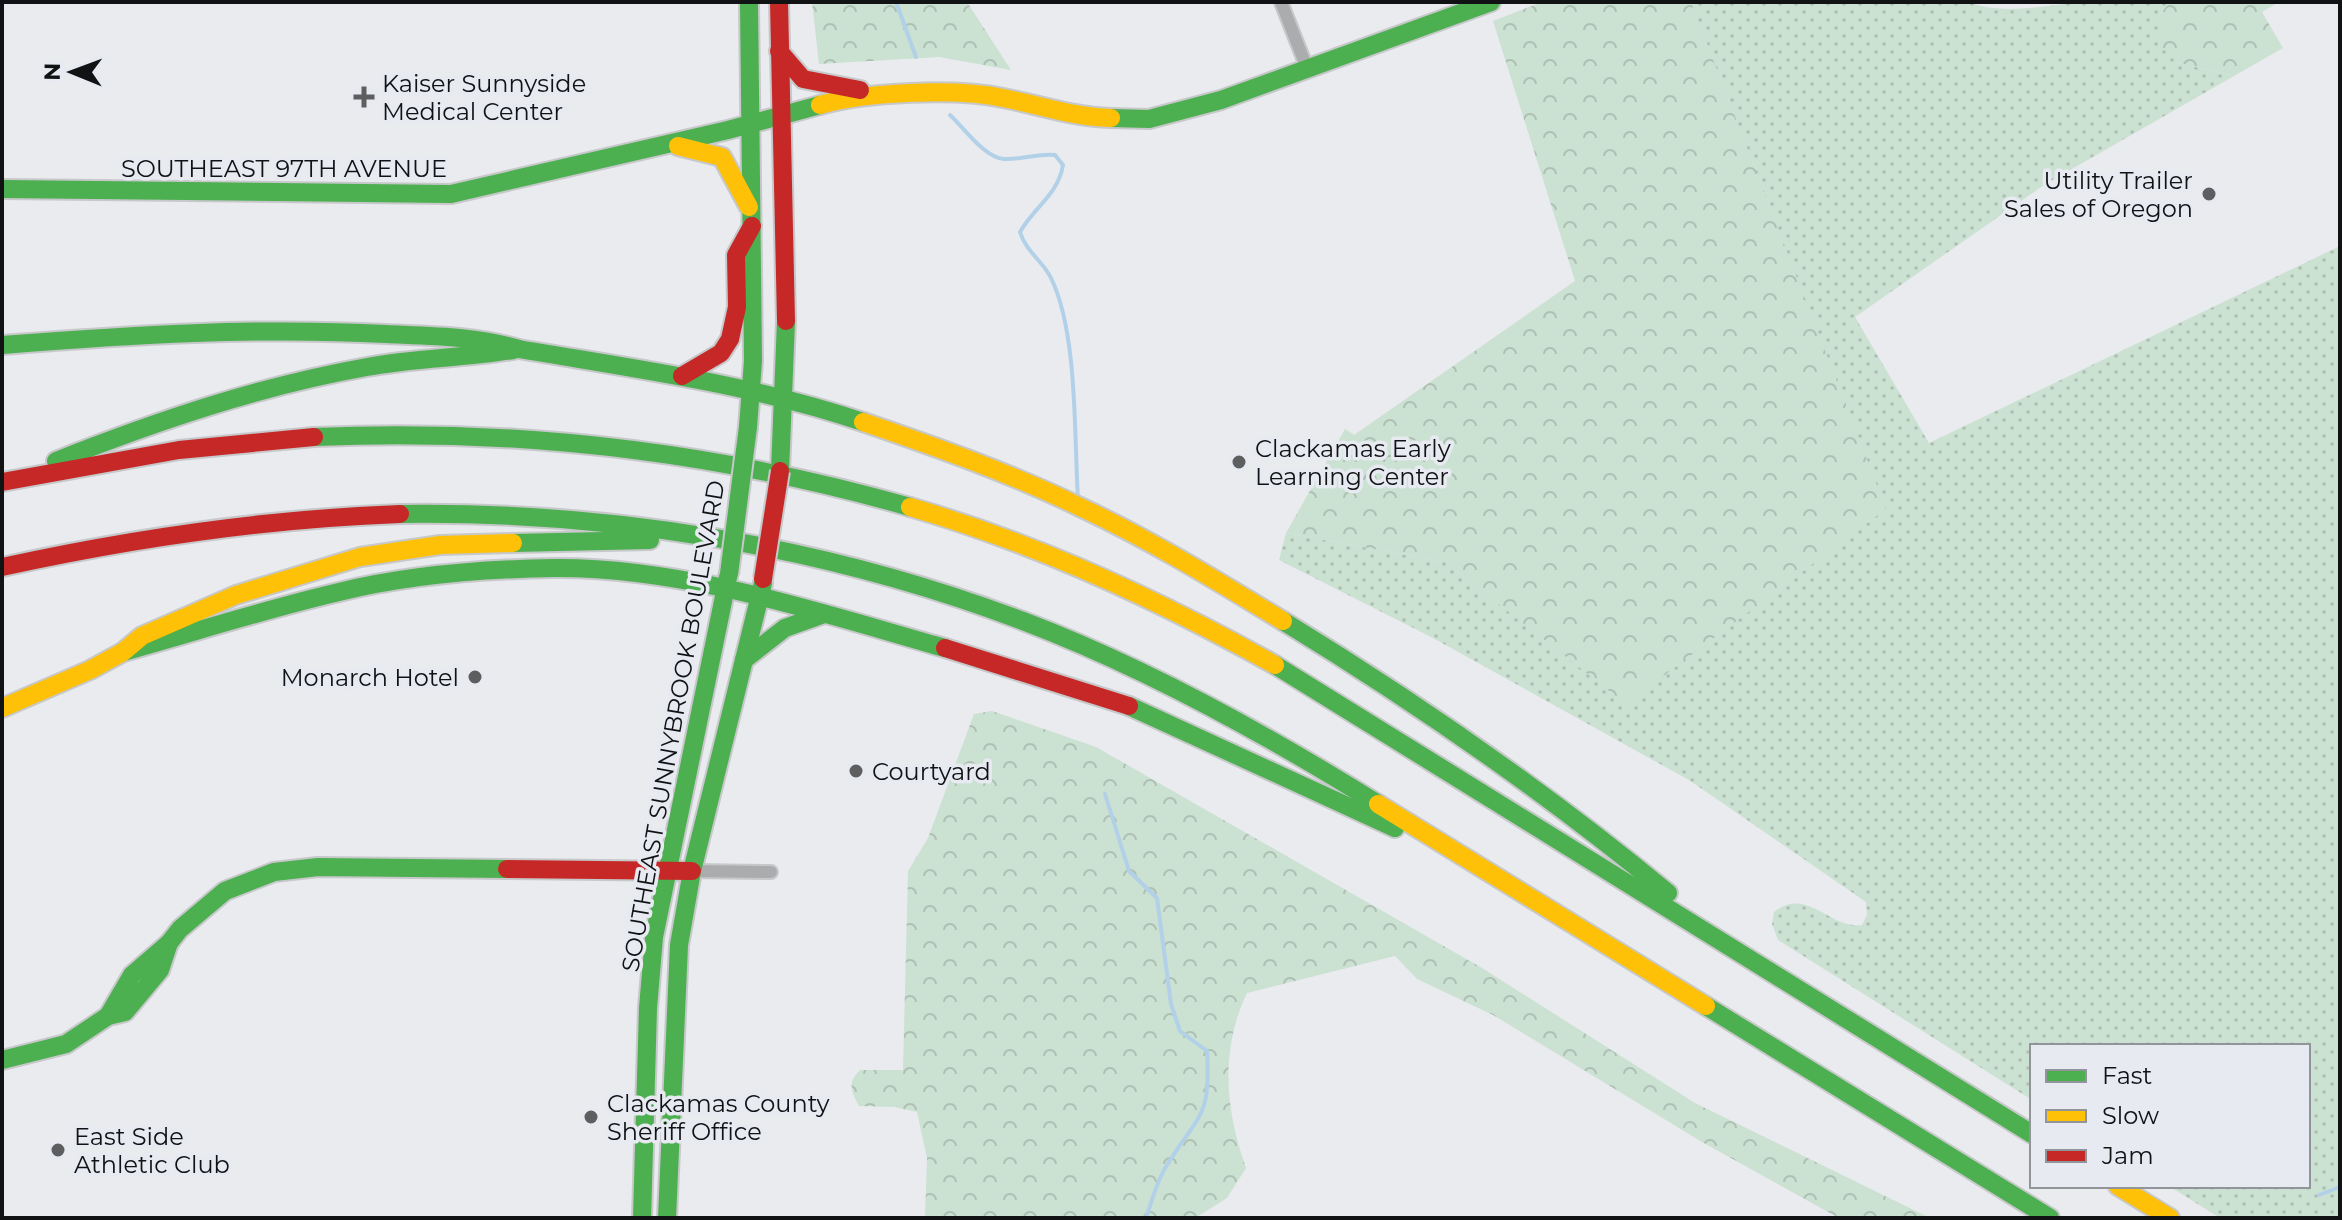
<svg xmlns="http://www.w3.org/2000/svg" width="2342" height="1220" viewBox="0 0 2342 1220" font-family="Montserrat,sans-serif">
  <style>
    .grass { fill: url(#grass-dots) }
    .forest { fill: url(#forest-crowns) }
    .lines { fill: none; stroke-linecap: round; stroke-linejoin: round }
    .stream { stroke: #b2d1e8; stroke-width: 4 }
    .street-casing { stroke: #c7c8ca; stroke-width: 16 }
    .fast-casing { stroke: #c7c8ca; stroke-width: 22 }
    .slow-casing { stroke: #c7c8ca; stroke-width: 22 }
    .jam-casing { stroke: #c7c8ca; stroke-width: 22 }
    .street { stroke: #abacad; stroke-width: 12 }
    .fast { stroke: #4caf50; stroke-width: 18 }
    .slow { stroke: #ffc107; stroke-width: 18 }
    .jam { stroke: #c62828; stroke-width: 18 }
    .fast-bridge-casing { stroke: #c7c8ca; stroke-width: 22; stroke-linecap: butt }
    .jam-bridge-casing { stroke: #c7c8ca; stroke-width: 22; stroke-linecap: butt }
    .fast-bridge { stroke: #4caf50; stroke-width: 18 }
    .jam-bridge { stroke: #c62828; stroke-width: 18 }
    .poi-dot { fill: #5d5e60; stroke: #e7eaf0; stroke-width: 3 }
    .labels { text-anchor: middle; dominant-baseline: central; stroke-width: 7; stroke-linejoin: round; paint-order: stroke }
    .poi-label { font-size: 24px; fill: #111214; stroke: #e7eaf0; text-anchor: start }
    .street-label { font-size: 24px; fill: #111214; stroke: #e7eaf0 }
  </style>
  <defs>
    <pattern id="grass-dots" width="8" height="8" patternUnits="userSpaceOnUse" patternTransform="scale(2)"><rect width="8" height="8" fill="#cbe1d2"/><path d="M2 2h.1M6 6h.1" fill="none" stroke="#adc0b3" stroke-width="1.8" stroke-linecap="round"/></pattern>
    <pattern id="forest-crowns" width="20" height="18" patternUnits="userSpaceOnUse" patternTransform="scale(2)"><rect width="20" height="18" fill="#cbe1d2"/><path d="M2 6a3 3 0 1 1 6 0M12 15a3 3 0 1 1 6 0" fill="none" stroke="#adc0b3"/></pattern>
  </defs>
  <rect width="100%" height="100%" fill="#e9ebee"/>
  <path class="grass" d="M1691 2H1967C2007 16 2043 5 2083 2 2111 0 2141 2 2170 2L2157 18 2179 63 2234 76 2044 185 1855 317 1929 443 2340 246V1218H2220L2169 1186H2308V1046H2032V1100L1778 940 1772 924 1774 912C1808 886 1828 929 1862 925L1867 915 1866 902 1689 780 1433 638 1279 560 1286 533 1445 562 1626 703 1885 509Z"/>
  <g class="forest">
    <path d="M812 2H967L1011 70 939 57 819 64Z"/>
    <path d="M1542 2H1691L1886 509 1626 704 1445 562 1286 533 1345 429 1354 435 1575 281 1493 21Z"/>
    <path d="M2170 2H2279L2262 12 2283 48 2234 76 2179 63 2160 46 2157 18Z"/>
    <path d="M992 711 1096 747 1482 968 1695 1103 1930 1218H1839L1702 1142 1493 1015 1417 979 1395 956 1247 993C1220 1049 1225 1110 1246 1168L1227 1198 1195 1218H925L927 1158 917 1112 894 1107 859 1106C851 1091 847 1083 860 1070H903L908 871 928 838 974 714Z"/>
  </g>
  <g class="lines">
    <g class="stream">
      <path d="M896 2 916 57"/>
      <path d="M950 115C964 128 985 158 1004 159 1022 160 1038 153 1055 155L1063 165C1058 195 1034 207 1020 232 1026 252 1043 261 1051 278 1078 333 1074 437 1078 499"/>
      <path d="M1105 794 1129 871 1157 898 1171 1004 1180 1031 1207 1051C1211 1119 1199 1113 1167 1165 1157 1180 1152 1201 1146 1218"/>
      <path d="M2319 1195 2340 1187"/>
    </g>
    <g class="street-casing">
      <g id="street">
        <path d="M1281 2 1307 68"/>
        <path d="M692 871 771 872"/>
      </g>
    </g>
    <g class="fast-casing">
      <g id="fast">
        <path d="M1111 118 1149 119 1221 100 1491 2"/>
        <path d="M2 189 451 194 728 130 820 105"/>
        <path d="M2 345C130 335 258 327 386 334 432 336 475 336 519 349 635 369 751 384 863 422"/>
        <path d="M748 427 753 361 749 2"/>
        <path d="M314 437C517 428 714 451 910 507"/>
        <path d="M56 461C157 421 260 386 367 367 415 358 465 358 513 350"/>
        <path d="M780 471 786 321"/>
        <path d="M400 514C612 511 825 546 1023 621 1147 668 1266 734 1378 804"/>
        <path d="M513 543 650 540"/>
        <path d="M1283 621C1417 703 1547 793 1668 893"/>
        <path d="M123 652C195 632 266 609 339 592 408 575 484 569 555 568 685 567 821 613 945 648"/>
        <path d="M744 660 785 628 824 614"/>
        <path d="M1275 665 2032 1134"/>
        <path d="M1129 706 1395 828"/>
        <path d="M1706 1006 2050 1218"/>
        <path d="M108 1016 132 975 169 943"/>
        <path d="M2 1060 66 1044 108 1016 125 1012 160 970 169 943 180 929 225 891 274 872 318 867 507 869"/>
        <path d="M642 1218 648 1008 654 937 728 577"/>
        <path d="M667 1218 679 945 692 871 763 583"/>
      </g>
    </g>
    <g class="slow-casing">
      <g id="slow">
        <path d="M820 105C866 92 955 88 1003 98 1040 105 1073 117 1111 118"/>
        <path d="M678 146 722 157 749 207"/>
        <path d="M863 422C936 447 1010 473 1080 507 1151 540 1217 581 1283 621"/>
        <path d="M910 507C1038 544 1159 600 1275 665"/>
        <path d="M2 708 90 670 123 652 142 636 236 595 360 557 440 545 513 543"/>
        <path d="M1378 804 1706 1006"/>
        <path d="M2118 1186 2170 1218"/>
      </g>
    </g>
    <g class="jam-casing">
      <g id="jam">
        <path d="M779 2 786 321"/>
        <path d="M779 51 803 79 860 90"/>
        <path d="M682 376 721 353 730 339 737 307 736 255 752 226"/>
        <path d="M2 482 179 450 314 437"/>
        <path d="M2 567C134 538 265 519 400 514"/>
        <path d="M945 648 1129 706"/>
        <path d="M507 869 692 871"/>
      </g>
    </g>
    <use href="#street" class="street"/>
    <use href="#fast" class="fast"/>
    <use href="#slow" class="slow"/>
    <use href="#jam" class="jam"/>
    <g class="fast-bridge-casing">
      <path id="fast-bridge" d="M729 574 748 427"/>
    </g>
    <g class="jam-bridge-casing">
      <path id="jam-bridge" d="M763 579 780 471"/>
    </g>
    <use href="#fast-bridge" class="fast-bridge"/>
    <use href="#jam-bridge" class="jam-bridge"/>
  </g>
  <g class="poi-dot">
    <path d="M360 85h8v8h8v8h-8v8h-8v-8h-8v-8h8z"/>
    <circle cx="2209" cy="194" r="8"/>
    <circle cx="1239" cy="462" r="8"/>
    <circle cx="475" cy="677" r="8"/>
    <circle cx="856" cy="771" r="8"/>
    <circle cx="591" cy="1117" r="8"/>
    <circle cx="58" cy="1150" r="8"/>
  </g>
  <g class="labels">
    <g class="poi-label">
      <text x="382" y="83">Kaiser Sunnyside<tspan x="382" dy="28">Medical Center</tspan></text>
      <text x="2193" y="180" text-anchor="end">Utility Trailer<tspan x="2193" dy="28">Sales of Oregon</tspan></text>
      <text x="1255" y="448">Clackamas Early<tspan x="1255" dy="28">Learning Center</tspan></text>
      <text x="459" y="677" text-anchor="end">Monarch Hotel</text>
      <text x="872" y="771">Courtyard</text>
      <text x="607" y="1103">Clackamas County<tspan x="607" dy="28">Sheriff Office</tspan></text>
      <text x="74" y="1136">East Side<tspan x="74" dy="28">Athletic Club</tspan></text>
    </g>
    <g class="street-label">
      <text x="284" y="168">SOUTHEAST 97TH AVENUE</text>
      <text transform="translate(673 726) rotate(-80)">SOUTHEAST SUNNYBROOK BOULEVARD</text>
    </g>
  </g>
  <rect width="2342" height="1220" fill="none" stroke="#111214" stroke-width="8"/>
  <rect x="2030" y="1044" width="280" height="144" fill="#e7eaf0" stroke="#919498" stroke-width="2"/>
  <rect x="2046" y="1070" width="40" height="12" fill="#4caf50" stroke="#919498" stroke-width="2"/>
  <text x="2102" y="1084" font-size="24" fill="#111214">Fast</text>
  <rect x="2046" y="1110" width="40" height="12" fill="#ffc107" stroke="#919498" stroke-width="2"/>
  <text x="2102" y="1124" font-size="24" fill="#111214">Slow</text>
  <rect x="2046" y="1150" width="40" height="12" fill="#c62828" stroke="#919498" stroke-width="2"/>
  <text x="2102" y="1164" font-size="24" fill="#111214">Jam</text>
  <g transform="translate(72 72) rotate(271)" stroke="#e7eaf0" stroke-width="6" paint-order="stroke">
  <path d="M0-6L14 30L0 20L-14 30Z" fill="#111214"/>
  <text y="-12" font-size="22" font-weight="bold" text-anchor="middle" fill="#111214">N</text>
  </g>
</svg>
